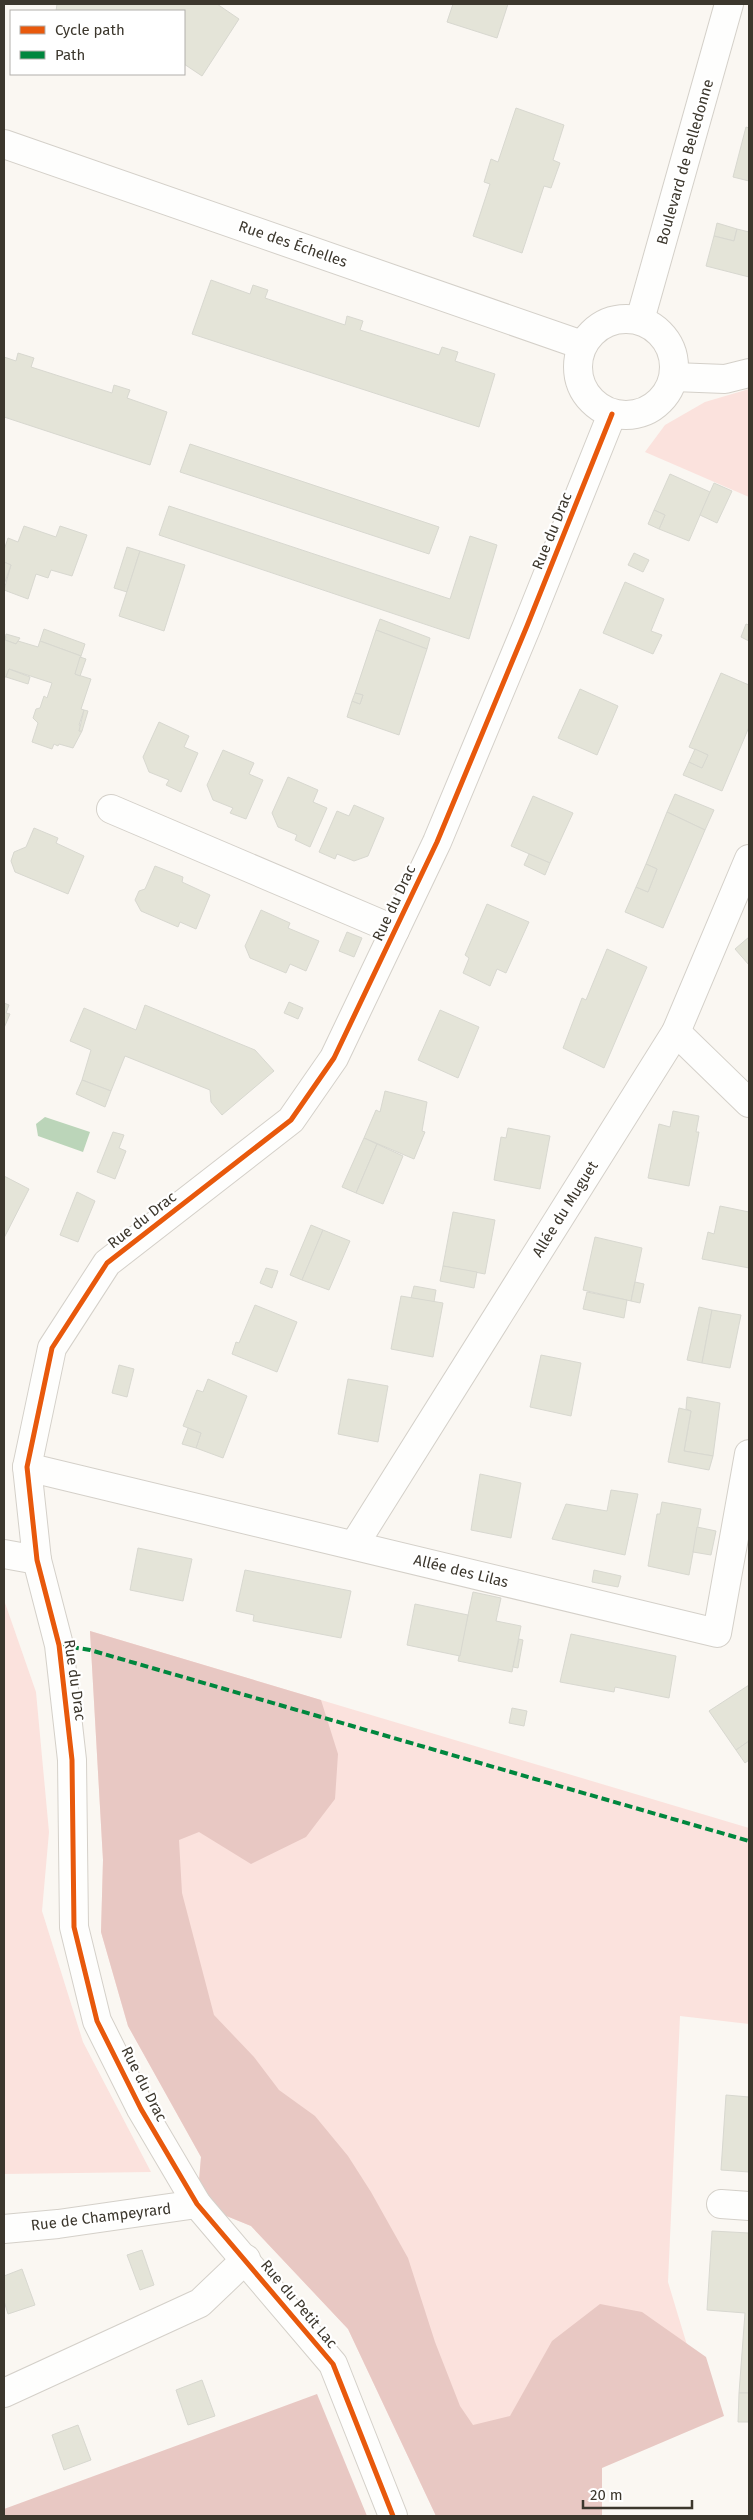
<svg xmlns="http://www.w3.org/2000/svg" width="753" height="2520" viewBox="0 0 753 2520" font-family="'Fira Sans',sans-serif">
  <style>
    .green { fill: #fbe2dd }
    .forest { fill: #e8c8c3 }
    .water { fill: #bbd5b9 }
    .building { fill: #e4e4d8; stroke: #d8d8d0 }
    .lines { fill: none; stroke-linecap: round; stroke-linejoin: round }
    .minor-casing { stroke: #d4d0c9; stroke-width: 30 }
    .minor { stroke: #fefefd; stroke-width: 28 }
    .quiet { stroke: #00873e; stroke-width: 4; stroke-dasharray: 8 4; stroke-linecap: butt }
    .cycleway-casing { stroke: #fff; stroke-width: 8 }
    .cycleway { stroke: #e8590c; stroke-width: 5 }
    .labels { text-anchor: middle; dominant-baseline: central; stroke-width: 4.5; stroke-linejoin: round; paint-order: stroke }
    .street-label { font-size: 15px; fill: #3c372d; stroke: #fff }
  </style>
  <rect width="100%" height="100%" fill="#faf7f2"/>
  <g class="green">
    <path d="M749 389V497L645 452 665 425 705 402Z"/>
    <path d="M4 1600 36 1692 49 1832 42 1911 83 2042 151 2172 4 2174Z"/>
    <path d="M90 1631 749 1828V2024L680 2016 668 2282 690 2355 436 2516 348 2329 251 2226 197 2204 201 2157 128 2026 101 1932 103 1860Z"/>
  </g>
  <g class="forest">
    <path d="M90 1631 321 1700 338 1754 335 1799 306 1837 251 1864 199 1832 179 1840 182 1893 214 2015 254 2057 279 2090 315 2116 348 2156 371 2192 408 2258 435 2342 460 2406 473 2425 510 2416 552 2341 600 2304 642 2312 706 2357 724 2416 602 2468V2516H436L348 2329 251 2226 197 2204 201 2157 128 2026 101 1932 103 1860Z"/>
    <path d="M317 2394 367 2516H4V2509Z"/>
  </g>
  <path class="water" d="M45 1117 90 1132 83 1152 38 1136 36 1124Z"/>
  <g class="building">
    <path d="M57 4H217L239 19 202 76 184 64V11H56Z"/>
    <path d="M451 4H508L497 38 447 22 453 4Z"/>
    <path d="M516 108 564 125 553 160 560 163 551 188 544 186 522 253 473 236 490 184 484 182 491 159 498 162Z"/>
    <path d="M746 127 749 128V181L733 177Z"/>
    <path d="M717 223 737 229 734 241 714 236Z"/>
    <path d="M737 229 749 232V277L706 266 714 236 734 241Z"/>
    <path d="M211 280 250 294 253 285 268 290 265 298 345 325 347 316 363 321 360 330 439 355 442 347 458 352 455 361 495 374 479 427 192 334Z"/>
    <path d="M18 353 34 358 31 367 112 393 114 385 130 390 127 398 167 412 150 465 4 417V357L16 361Z"/>
    <path d="M190 444 439 527 429 554 180 472Z"/>
    <path d="M670 474 710 492 689 541 659 529 665 515 654 510Z"/>
    <path d="M714 483 732 491 717 523 700 515Z"/>
    <path d="M169 506 450 599 470 536 497 545 469 639 159 535Z"/>
    <path d="M654 510 665 515 659 529 648 524Z"/>
    <path d="M24 526 56 537 60 526 87 535 72 576 51 570 48 578 36 574 28 599 4 590 11 565 4 562V550L8 538 18 542Z"/>
    <path d="M127 547 140 551 127 592 114 588Z"/>
    <path d="M140 551 185 565 164 631 119 616Z"/>
    <path d="M634 553 649 560 643 572 628 565Z"/>
    <path d="M4 562 11 565 4 585Z"/>
    <path d="M625 582 664 599 651 631 662 635 653 654 603 633Z"/>
    <path d="M380 619 430 638 427 649 376 630Z"/>
    <path d="M746 624 749 625V641L741 637Z"/>
    <path d="M44 629 85 644 81 656 40 641Z"/>
    <path d="M376 630 427 649 399 735 347 717 352 701 360 704 363 695 355 693Z"/>
    <path d="M6 634 20 638 16 644 5 640Z"/>
    <path d="M4 636 6 637 5 640 16 644 18 641 38 647 40 641 81 656 75 674 91 679 81 709 84 710 79 725 81 726 79 731H82L73 748 59 744 58 746 54 744 52 749 32 742 38 723 33 718 36 709 40 708 44 696 47 698 52 683 9 669 6 677H4Z"/>
    <path d="M80 657 86 659 80 676 75 674Z"/>
    <path d="M9 669 30 677 28 684 6 677Z"/>
    <path d="M721 673 749 685V727L722 791 683 775 689 762 702 768 708 755 689 747Z"/>
    <path d="M580 689 618 706 597 755 558 738Z"/>
    <path d="M355 693 363 695 360 704 352 701Z"/>
    <path d="M84 710 88 711 82 731H79Z"/>
    <path d="M159 722 189 736 184 747 198 753 181 792 166 785 169 780 149 772 143 757Z"/>
    <path d="M695 749 708 755 702 768 689 762Z"/>
    <path d="M223 750 254 763 249 774 263 780 246 819 230 813 233 808 213 800 207 785Z"/>
    <path d="M288 777 318 790 313 802 327 808 310 847 295 840 297 835 278 827 272 813Z"/>
    <path d="M675 794 714 810 705 830 667 812Z"/>
    <path d="M533 796 573 813 550 863 511 846Z"/>
    <path d="M354 805 384 818 368 856 354 861 337 854 335 859 319 852 337 811 349 816Z"/>
    <path d="M667 812 705 830 663 928 625 912 636 887 648 892 657 869 646 864Z"/>
    <path d="M34 828 58 838 56 843 84 856 68 894 15 872 11 861 14 852 26 847Z"/>
    <path d="M529 854 550 863 545 875 524 865Z"/>
    <path d="M646 864 657 869 648 892 636 887Z"/>
    <path d="M155 866 183 877 182 882 210 895 196 929 180 922 178 927 141 911 135 900 139 891 145 889Z"/>
    <path d="M487 904 529 922 506 973 497 969 490 986 463 973 469 958 465 955Z"/>
    <path d="M261 910 290 923 288 928 319 941 306 971 290 964 286 973 250 958 245 946Z"/>
    <path d="M347 932 362 938 354 957 339 951Z"/>
    <path d="M749 937V965L735 949Z"/>
    <path d="M607 949 647 967 604 1068 563 1048 582 998 586 1000Z"/>
    <path d="M289 1002 303 1008 298 1019 284 1013Z"/>
    <path d="M4 1003 9 1005 6 1013 10 1014 4 1028Z"/>
    <path d="M145 1005 255 1050 274 1071 222 1115 211 1102 210 1090 125 1056 111 1091 82 1080 91 1050 70 1041 84 1008 136 1030Z"/>
    <path d="M440 1010 479 1027 458 1078 418 1060Z"/>
    <path d="M82 1080 111 1091 105 1107 76 1094Z"/>
    <path d="M385 1091 427 1102 422 1131 425 1132 414 1159 364 1138 376 1110 380 1112Z"/>
    <path d="M673 1111 699 1116 696 1132H699L689 1186 648 1178 659 1124 670 1127Z"/>
    <path d="M508 1128 550 1136 540 1189 494 1180 501 1137 506 1138Z"/>
    <path d="M113 1132 124 1135 119 1148 126 1151 115 1179 97 1172Z"/>
    <path d="M364 1138 377 1144 356 1193 342 1187Z"/>
    <path d="M377 1144 403 1156 383 1204 356 1193Z"/>
    <path d="M4 1176 29 1189 4 1238Z"/>
    <path d="M77 1192 95 1201 78 1242 60 1235Z"/>
    <path d="M720 1206 749 1212V1268L702 1259 708 1232 714 1234Z"/>
    <path d="M453 1212 495 1220 485 1274 443 1266Z"/>
    <path d="M311 1225 323 1230 302 1280 290 1275Z"/>
    <path d="M323 1230 350 1241 329 1290 302 1280Z"/>
    <path d="M595 1237 642 1248 631 1301 583 1290Z"/>
    <path d="M443 1266 477 1272 474 1288 440 1281Z"/>
    <path d="M266 1268 278 1271 272 1288 260 1283Z"/>
    <path d="M635 1282 644 1284 640 1303 631 1301Z"/>
    <path d="M414 1286 436 1290 434 1302 411 1298Z"/>
    <path d="M587 1292 627 1300 624 1318 583 1309Z"/>
    <path d="M401 1296 443 1303 433 1357 391 1349Z"/>
    <path d="M255 1305 297 1322 277 1372 232 1354 236 1342 239 1343Z"/>
    <path d="M699 1307 712 1310 702 1363 687 1360Z"/>
    <path d="M712 1310 741 1315 730 1368 702 1363Z"/>
    <path d="M541 1355 581 1363 571 1416 530 1407Z"/>
    <path d="M119 1365 134 1369 127 1397 112 1393Z"/>
    <path d="M208 1379 247 1396 223 1458 196 1448 201 1433 183 1426 197 1390 203 1392Z"/>
    <path d="M348 1379 388 1386 378 1442 338 1434Z"/>
    <path d="M687 1397 720 1403 713 1456 684 1451 691 1411 686 1409Z"/>
    <path d="M679 1408 691 1411 684 1451 713 1456 709 1470 668 1462Z"/>
    <path d="M188 1428 201 1433 196 1448 182 1444Z"/>
    <path d="M480 1474 521 1483 511 1538 471 1530Z"/>
    <path d="M611 1490 638 1494 625 1555 552 1539 566 1504 607 1511Z"/>
    <path d="M662 1502 701 1509 689 1575 648 1566 657 1514H660Z"/>
    <path d="M697 1527 716 1531 711 1555 693 1552Z"/>
    <path d="M138 1548 192 1559 183 1601 130 1590Z"/>
    <path d="M245 1570 351 1591 341 1638 253 1621 254 1615 236 1611Z"/>
    <path d="M594 1570 621 1576 618 1587 592 1582Z"/>
    <path d="M473 1592 501 1598 496 1621 521 1626 512 1672 458 1661Z"/>
    <path d="M415 1604 468 1615 460 1656 407 1645Z"/>
    <path d="M571 1634 676 1656 669 1698 615 1687 614 1692 560 1682Z"/>
    <path d="M519 1639 523 1640 518 1668 513 1667Z"/>
    <path d="M749 1685V1741L736 1750 709 1711Z"/>
    <path d="M512 1708 527 1711 524 1726 509 1723Z"/>
    <path d="M749 1741V1760L745 1763 736 1750Z"/>
    <path d="M726 2095 749 2097V2172L721 2170Z"/>
    <path d="M712 2231 749 2233V2393H739L745 2313 707 2310Z"/>
    <path d="M142 2250 154 2285 140 2290 127 2255Z"/>
    <path d="M22 2269 35 2305 8 2314 4 2301V2276Z"/>
    <path d="M202 2380 215 2416 188 2425 176 2390Z"/>
    <path d="M739 2393H749V2422H738Z"/>
    <path d="M78 2425 91 2460 64 2470 52 2435Z"/>
  </g>
  <g class="lines">
    <g class="minor-casing">
      <g id="minor">
        <path d="M4 144 582 345"/>
        <circle cx="626" cy="367" r="48"/>
        <path d="M640 320 729 4"/>
        <path d="M674 377 725 379 749 373"/>
        <path d="M111 809 395 930"/>
        <path d="M676 1032 749 1103"/>
        <path d="M27 1467 717 1633 749 1454"/>
        <path d="M354 1545 676 1032 749 859"/>
        <path d="M4 1554 37 1560"/>
        <path d="M721 2204 749 2206"/>
        <path d="M4 2229 58 2224 197 2204"/>
        <path d="M4 2393 200 2303 246 2259"/>
        <path d="M393 2516 333 2364 197 2204 141 2109 97 2021 74 1927 72 1760 59 1645 37 1560 27 1467 52 1348 107 1263 291 1120 334 1058 437 842 527 626 612 414"/>
      </g>
    </g>
    <use href="#minor" class="minor"/>
    <path class="quiet" d="M59 1645 90 1650 749 1841"/>
    <g class="cycleway-casing">
      <path id="cycleway" d="M393 2516 333 2364 197 2204 141 2109 97 2021 74 1927 72 1760 59 1645 37 1560 27 1467 52 1348 107 1263 291 1120 334 1058 437 842 527 626 612 414"/>
    </g>
    <use href="#cycleway" class="cycleway"/>
  </g>
  <g class="labels">
    <g class="street-label">
      <text transform="translate(685 162) rotate(-74)">Boulevard de Belledonne</text>
      <text transform="translate(293 244) rotate(19)">Rue des Échelles</text>
      <text transform="translate(552 531) rotate(-68)">Rue du Drac</text>
      <text transform="translate(394 903) rotate(-65)">Rue du Drac</text>
      <text transform="translate(565 1209) rotate(-58)">Allée du Muguet</text>
      <text transform="translate(142 1220) rotate(-38)">Rue du Drac</text>
      <text transform="translate(461 1571) rotate(14)">Allée des Lilas</text>
      <text transform="translate(75 1680) rotate(82)">Rue du Drac</text>
      <text transform="translate(144 2084) rotate(63)">Rue du Drac</text>
      <text transform="translate(101 2217) rotate(-7)">Rue de Champeyrard</text>
      <text transform="translate(299 2304) rotate(50)">Rue du Petit Lac</text>
    </g>
  </g>
  <rect width="753" height="2520" fill="none" stroke="#3c372d" stroke-width="10"/>
  <rect x="10" y="10" width="175" height="65" fill="#ffffff" stroke="#b1afab"/>
  <rect x="20" y="26" width="25" height="8" fill="#e8590c" stroke="#b1afab"/>
  <text x="55" y="35" font-size="15" fill="#3c372d">Cycle path</text>
  <rect x="20" y="51" width="25" height="8" fill="#00873e" stroke="#b1afab"/>
  <text x="55" y="60" font-size="15" fill="#3c372d">Path</text>
  <path d="M583 2500v8h109v-8" fill="none" stroke="#3c372d" stroke-width="2.5"/>
  <text x="590" y="2500" font-size="15" fill="#3c372d" stroke="#ffffff" stroke-width="4" paint-order="stroke">20 m</text>
</svg>
